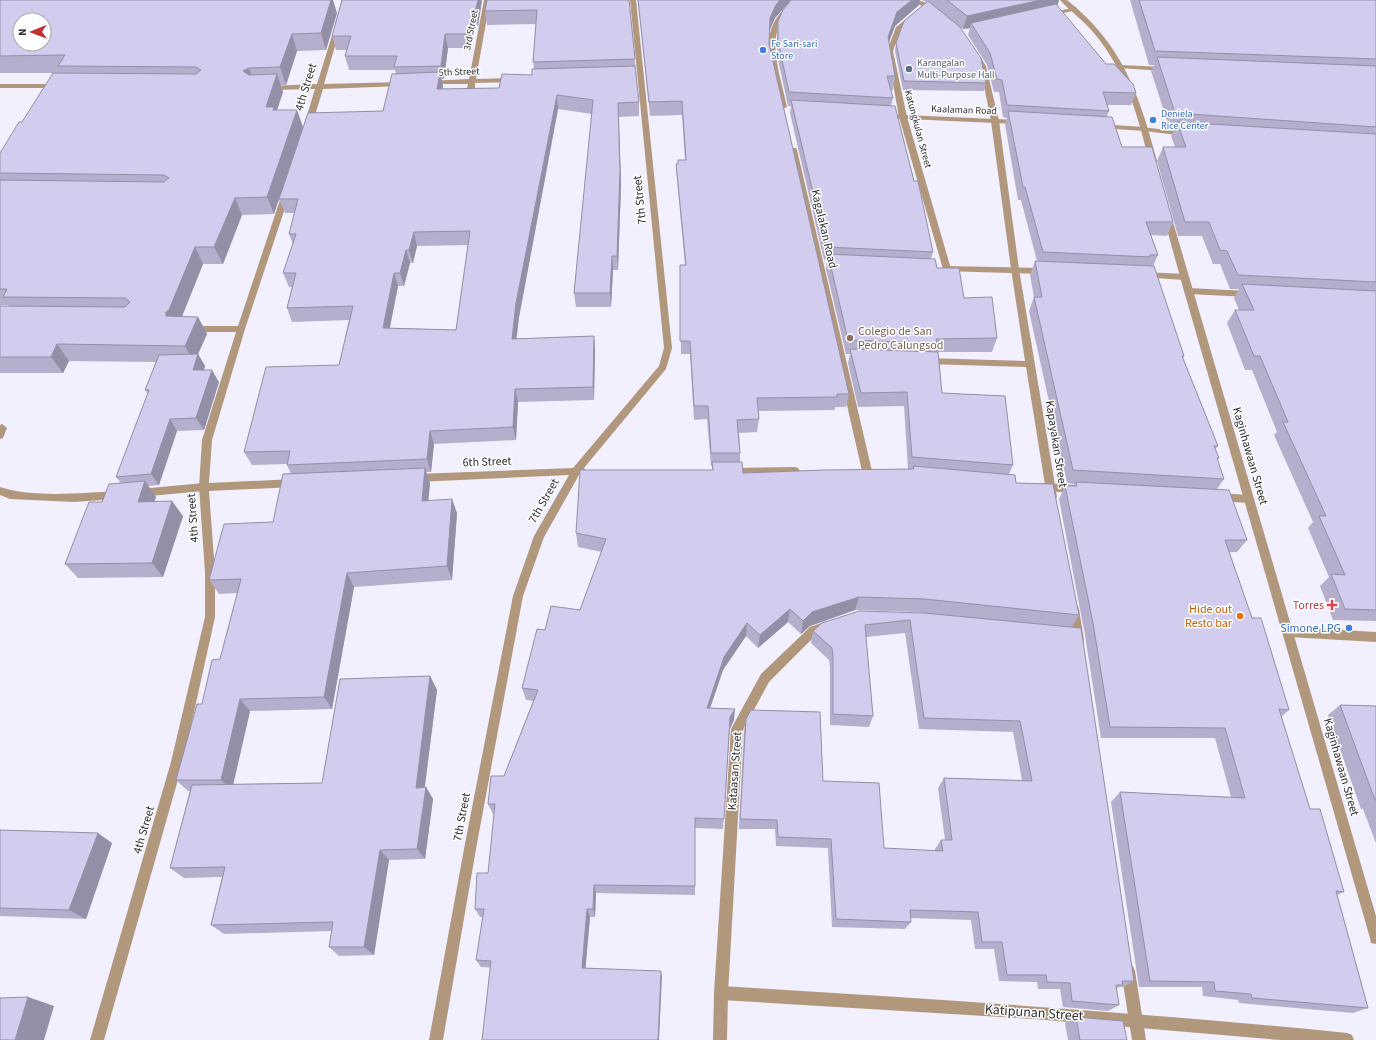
<svg xmlns="http://www.w3.org/2000/svg" width="1376" height="1040" viewBox="0 0 1376 1040" font-family="'Source Sans 3',sans-serif">
  <style>
    .lines { fill: none; stroke-linecap: round; stroke-linejoin: round }
    .service { fill: #b1987d; fill-rule: evenodd }
    .minor { fill: #b1987d; fill-rule: evenodd }
    .tertiary { fill: #b1987d; fill-rule: evenodd }
    .wall { fill: #b5afcd; fill-rule: evenodd }
    .shaded-wall { fill: #938fa7 }
    .building { fill: #d2ccee; stroke: #938fa7; fill-rule: evenodd }
    .shop-dot { fill: #3f7fe0; stroke: #fff; stroke-width: 1.5 }
    .service-dot { fill: #5c6f8a; stroke: #fff; stroke-width: 1.5 }
    .education-dot { fill: #8d6e63; stroke: #fff; stroke-width: 1.5 }
    .health-dot { fill: #e0444e; stroke: #fff; stroke-width: 1.5 }
    .food-dot { fill: #e8710a; stroke: #fff; stroke-width: 1.5 }
    .labels { text-anchor: middle; dominant-baseline: central; stroke-width: 3; stroke-linejoin: round; paint-order: stroke }
    .far-street-label { font-size: 10px; fill: #2e2e33; stroke: #fff }
    .far-shop-label { font-size: 10px; fill: #366cbe; stroke: #fff; text-anchor: start }
    .far-service-label { font-size: 10px; fill: #4e5e75; stroke: #fff; text-anchor: start }
    .street-label { font-size: 12px; fill: #2e2e33; stroke: #fff }
    .education-label { font-size: 12px; fill: #785e54; stroke: #fff; text-anchor: start }
    .health-label { font-size: 12px; fill: #be3a42; stroke: #fff; text-anchor: end }
    .food-label { font-size: 12px; fill: #c56008; stroke: #fff; text-anchor: end }
    .shop-label { font-size: 12px; fill: #366cbe; stroke: #fff; text-anchor: end }
    .near-street-label { font-size: 14px; fill: #2e2e33; stroke: #fff }
  </style>
  <rect width="100%" height="100%" fill="#f2effe"/>
  <g class="lines">
    <g class="service">
      <path d="M912 0C923 0 931 4 938 12L933 13Z"/>
      <path d="M1075 7 1077 8V10L1050 16 1047 14Z"/>
      <path d="M914 13 916 14V16L901 29 893 51 907 117 951 269 947 272 943 269 899 117 887 51 896 27Z"/>
      <path d="M975 51 977 52 986 66 999 121 1019 269 1057 497 1055 500H1049L1047 497 1026 367 926 364 922 361 926 358 1025 361 1011 269 991 121 980 66 972 53Z"/>
      <path d="M1141 127 1186 132 1190 134 1186 136 1144 131 1140 129Z"/>
      <path d="M191 326H241L245 329 241 332H191L187 329Z"/>
      <path d="M2 424 7 428 3 438 0 439V425Z"/>
      <path d="M204 483 207 484 209 487 207 490 204 491 139 497 136 496 134 493 136 490 139 489Z"/>
      <path d="M0 487C32 498 83 493 117 491L120 492 122 495 120 498 117 499 74 502 10 499 0 495Z"/>
      <path d="M1074 604 1078 606 1079 609 1084 640 1083 643 1079 645 1075 643 1074 640 1069 609 1070 606Z"/>
      <path d="M827 621 831 623 832 626 831 629 817 634 769 682 743 730 728 993 727 1040H713L714 993 731 729 761 674 810 627Z"/>
      <path d="M1128 964 1133 966 1135 971 1146 1040H1132L1121 971 1123 966Z"/>
    </g>
    <g class="minor">
      <path d="M484 0H490L476 79 514 78 517 80 514 82 475 83V88L471 90 467 88 468 84H426L424 83 428 81 469 79Z"/>
      <path d="M630 0H636L672 348 666 369 584 468 586 471 584 474 579 475 544 537 523 596 476 849 443 1040H429L464 849 513 596 534 536 569 475 416 482 413 481 411 478 413 475 416 474 573 468 659 366 664 348Z"/>
      <path d="M793 0H800C793 9 784 16 779 27 769 46 783 86 787 107L783 109 779 107C775 85 764 51 771 30 774 18 785 8 793 0Z"/>
      <path d="M337 27 340 29 324 84 402 82 406 84 402 86 323 89 312 125 308 127H305L304 125 315 89 270 90 266 88 270 86 317 84 334 29Z"/>
      <path d="M1121 65 1164 67 1167 69 1164 71 1119 68 1118 67Z"/>
      <path d="M0 84H58L62 86 58 88H0Z"/>
      <path d="M881 114 1019 120 1023 122 1019 124 884 118 880 116Z"/>
      <path d="M1098 124 1144 127 1148 129 1144 131 1101 128H1098Z"/>
      <path d="M790 148H796L797 150 872 471 870 474H864L862 471 789 150Z"/>
      <path d="M283 191H289L290 193 245 329 212 440 209 483 294 479 297 480 299 483 297 486 294 487 209 491 215 572V617L183 762 104 1040H90L171 762 205 617V572L199 487 202 440 237 329Z"/>
      <path d="M946 266 1044 268 1048 271 1044 274 943 271 942 269 943 267Z"/>
      <path d="M1144 272 1184 274 1188 277 1184 280 1141 277 1140 275Z"/>
      <path d="M1188 288 1249 291 1253 294 1249 297 1188 294 1184 291Z"/>
      <path d="M795 467 798 468 800 471 798 474 795 475 729 476 726 475 724 472 726 469 729 468Z"/>
      <path d="M1041 483 1077 485 1080 486 1082 489 1080 492 1077 493 1041 491 1038 490 1036 487 1038 484Z"/>
      <path d="M1218 493 1249 495 1252 496 1254 499 1252 502 1249 503 1218 501 1215 500 1213 497 1215 494Z"/>
      <path d="M1288 627 1376 632V642L1288 637 1284 635 1283 632 1284 629Z"/>
      <path d="M721 986C930 999 1139 1012 1347 1033L1352 1035 1354 1040H1280L1034 1019 721 1000 716 998 714 993 716 988Z"/>
    </g>
    <g class="tertiary">
      <path d="M1060 0H1067C1123 45 1139 94 1157 161L1156 163H1153L1149 161C1137 113 1126 71 1093 32 1083 20 1070 11 1060 0Z"/>
      <path d="M1167 212 1171 215 1376 916V944L1371 943 1370 938 1184 291 1163 215Z"/>
    </g>
  </g>
  <g class="wall">
    <path d="M0 0 337 13 326 50 297 51 286 85H281L283 92 277 110 303 127 274 214 242 215 223 264H203L182 317H198L207 334 198 354 205 366 204 370 219 382 204 430 177 431 159 485 148 486 156 497 154 501 183 516 163 577 78 578 65 564 102 502 121 483 116 477 148 394 145 390 156 362 69 361 63 373H0V306H9V305H0V153L22 122 61 73H0Z"/>
    <path d="M342 0H482L478 26H474L470 48H448L444 79H441L443 86 442 89 499 88 532 75 534 69 533 62 536 24 487 25 485 11 629 0 639 102V116L619 117 621 185 618 270H613L611 307H576L574 293 592 114 558 109 519 317 516 339 594 336 595 350 594 400 518 402 516 440 434 444 431 472H426L430 483 428 500 457 513 452 580 354 587 332 709 250 711 233 784 322 783 430 676 437 690 425 787H426L433 799 425 859 389 860 374 955 339 956 329 947 332 931 224 934 211 925 222 877 184 878 170 868 190 791H188L176 780 202 704 220 659 237 593 219 594 209 580 273 522 291 474 287 465V464L252 465 244 452 339 365 349 320 292 322 287 308 292 287H289L283 273 293 244 289 234 294 213H285L279 199 383 111 396 74 395 70H349L345 56 347 50H336L332 36ZM468 245 456 330 390 328 398 286H404L410 263H413L417 246Z"/>
    <path d="M638 0H791L775 18 770 30 769 44 849 394 846 407H835V410L758 411 759 419 757 432 739 433 740 453V462L743 473 908 469 904 406 858 407 848 363 850 354H846L826 269 827 260H824L790 113 791 106H788L777 55V35L778 21 919 5 895 26 889 42 895 76 893 90H891L893 98 891 106 914 181 933 252 931 259 937 268 964 298 997 338 992 352H938L942 393 1013 465 1009 474 1016 483 1079 615 1072 627 1134 981 1123 987H1119L1116 989 1119 1005 1108 1011 1063 1007 1060 989H1038L1037 982 999 981 994 949H975L971 920 910 918 911 922 905 929 832 927 828 848 776 846 775 829H739L744 730 746 719 823 781 884 848 935 851V849L941 840H945L938 788 944 778 1022 780 1013 732 919 729 905 633 866 637 873 716 869 727 830 725V668L829 660 811 643 813 631 923 613 919 612 855 610 810 626 801 634 788 622 758 648 746 636 723 670 710 708 734 720 730 728 723 829 695 828V895L596 893 595 917H590L585 968 662 977 481 967 476 960 483 917H480L475 909 488 873 494 814H493L488 804 504 776 533 701 526 700 522 688 545 630 580 610 602 552 578 547 576 533 712 470V466H711L707 419 694 420 690 354H681L680 265H685L677 178 676 164H678V160H685L682 115 650 116Z"/>
    <path d="M921 0H1059L1057 6 1106 64 1136 93 1131 105H1107L1109 111 1107 116 1122 147 1173 222 1167 236 1151 235 1158 255 1153 266 1184 356 1183 358 1218 446 1215 449 1219 458 1217 460 1224 479 1217 489 1247 540 1237 552H1229L1252 618 1289 710 1281 717 1310 809 1344 892 1337 895 1368 1008 1353 1013 1239 1003 1238 1000 1203 996 1202 987H1139L1111 802 1120 792 1231 797 1215 738H1101L1085 635 1059 499 1065 486H1074V484L1067 483 1029 311 1034 297 1030 275 1035 261H1037L1021 200H1018L1005 124 1007 118 1003 117 999 92H994L987 65 968 35 970 28 963 29 960 27 986 83 984 91 903 90 895 51 896 43 927 2ZM932 5H933L960 27Z"/>
    <path d="M1130 0H1376V621L1333 620 1320 586 1329 577 1308 528 1313 522 1274 435 1277 432 1252 370H1245L1227 323 1235 310H1239L1234 298 1239 289H1230L1220 264H1213L1202 236H1178L1157 161 1163 147H1175L1171 136 1175 128 1169 127 1151 71 1154 65H1149Z"/>
    <path d="M1340 705 1376 706V843L1363 809H1361L1328 715Z"/>
    <path d="M0 830 112 843 86 919 0 916Z"/>
    <path d="M1076 1017 1127 1040H1068L1065 1023Z"/>
  </g>
  <g class="shaded-wall">
    <path d="M331 0H333L337 13 326 50 321 33Z"/>
    <path d="M478 0H482L478 26 475 12Z"/>
    <path d="M780 0H791L775 18 769 31 770 18 776 5Z"/>
    <path d="M912 0H920L919 5 895 26 886 50 888 37 897 12Z"/>
    <path d="M1041 0H1059L1056 10 971 23 970 28 963 29 967 16Z"/>
    <path d="M472 12 474 26 470 48 468 34Z"/>
    <path d="M292 34 297 51 286 85 280 67Z"/>
    <path d="M445 34 448 48 444 79 441 66Z"/>
    <path d="M249 68 255 86 243 71Z"/>
    <path d="M440 72 443 86 440 103 437 89Z"/>
    <path d="M277 74 283 92 276 113 266 107Z"/>
    <path d="M557 95 558 109 519 317 515 352 512 339 516 303Z"/>
    <path d="M618 103 621 185 618 270 617 256Z"/>
    <path d="M297 110 303 127 274 214 267 197Z"/>
    <path d="M235 198 242 215 223 264 214 247Z"/>
    <path d="M414 232 417 246 413 263 409 250Z"/>
    <path d="M195 247 203 264 178 326 166 316V312Z"/>
    <path d="M406 250 410 263 404 286 400 273Z"/>
    <path d="M612 256 613 270 611 307 610 293Z"/>
    <path d="M394 273 398 286 387 341 383 328Z"/>
    <path d="M198 317 207 334 194 363 185 346Z"/>
    <path d="M594 336 595 350 594 400 593 387Z"/>
    <path d="M57 344 69 361 63 373 51 357Z"/>
    <path d="M198 354 205 366 200 382 193 370Z"/>
    <path d="M212 370 219 382 204 430 196 418Z"/>
    <path d="M515 389 518 402 516 440 513 427Z"/>
    <path d="M170 419 177 431 159 485 151 474Z"/>
    <path d="M430 431 434 444 431 472 427 459Z"/>
    <path d="M425 468 430 483 427 515 422 501Z"/>
    <path d="M145 481 156 497 149 517 138 502Z"/>
    <path d="M452 499 457 513 452 580 447 566Z"/>
    <path d="M172 501 183 516 163 577 152 563Z"/>
    <path d="M347 573 354 587 332 709 324 697Z"/>
    <path d="M859 597 855 610 810 626 801 634 803 621 812 612Z"/>
    <path d="M790 609 788 622 758 648 760 635Z"/>
    <path d="M747 623 746 636 723 670 706 720 707 708 724 657Z"/>
    <path d="M430 676 437 690 423 799 416 788Z"/>
    <path d="M240 699 250 711 232 790 221 780Z"/>
    <path d="M735 709 734 720 730 729V717Z"/>
    <path d="M426 787 433 799 425 859 417 849Z"/>
    <path d="M98 833 112 843 86 919 69 910Z"/>
    <path d="M380 850 389 860 374 955 364 947Z"/>
    <path d="M594 885 596 893 595 917 593 909Z"/>
    <path d="M587 909 590 917 585 975 582 968Z"/>
    <path d="M661 971 662 977 659 1040H658Z"/>
    <path d="M28 997 54 1006 44 1040H15Z"/>
  </g>
  <g class="building">
    <path d="M0 0H331L321 33 292 34 280 67 249 68 243 71 249 75 277 74 266 107H274L273 110H297L267 197 235 198 214 247H195L169 310 166 312V316L198 317 185 346 57 344 51 357H0V306L125 307 130 302 125 298 3 297 7 289H0V180L164 182 169 178 164 175 0 173V153L19 122H22L53 73 196 74 201 70 196 67 58 66 65 55 0 56ZM20 20H44V44H20Z"/>
    <path d="M342 0H478L475 12H472L468 34H445L441 66 394 67 397 56H345L351 36H332Z"/>
    <path d="M487 0H629L635 59 533 62 537 10 485 11Z"/>
    <path d="M638 0H780L776 5 770 18 769 44 849 394H837V397L757 398 759 419 737 420 740 453H711L708 406H694L690 341H680V265H686L676 164H678V160H686L682 101 649 102Z"/>
    <path d="M791 0H912L897 12 888 37 895 76H887L893 98 789 92 778 41V21L783 10Z"/>
    <path d="M947 0H1041L967 16Z"/>
    <path d="M1139 0H1376V59L1155 51Z"/>
    <path d="M928 1 960 27 981 58 986 83 904 81 896 43 904 21Z"/>
    <path d="M1056 4 1106 64H1114L1133 84 1136 93 1103 92 1109 111 1007 105 1002 80 997 79 990 53 971 23Z"/>
    <path d="M1157 57 1376 66V127L1175 113Z"/>
    <path d="M635 66 639 102 618 103 620 171 617 256H612L610 293H574L593 100 557 95 516 303 512 339 594 336 593 387 515 389 513 427 430 431 427 459 287 465 290 451 244 452 266 367 339 365 353 306 287 308 296 273H283L296 234H289L298 199H279L308 113 383 111 392 74 440 72 437 89 499 88 502 74 532 75V69ZM470 231 456 330 383 328 394 273H400L406 250H409L414 232Z"/>
    <path d="M791 100 895 106 914 181H918L933 252 826 247Z"/>
    <path d="M1008 111 1112 117 1122 147H1152L1173 222H1146L1158 255H1150V257L1043 252 1025 187H1023Z"/>
    <path d="M1177 122 1376 134V282L1238 275 1227 251 1220 250 1209 222H1185L1163 147H1186Z"/>
    <path d="M828 254 935 259 937 268H959L964 298 992 297 997 338 936 339 937 343 848 340Z"/>
    <path d="M1035 261 1154 266 1184 356H1182L1218 446H1214L1219 458H1217L1224 479 1073 470 1034 297H1042Z"/>
    <path d="M1242 284 1376 291V610L1345 609 1331 574 1345 575 1319 516H1326L1283 422H1288L1260 356H1254L1235 310H1254Z"/>
    <path d="M850 349 938 352 942 393 1005 396 1013 465 912 457 907 392 861 393Z"/>
    <path d="M198 354 193 370H212L196 418 170 419 151 474 116 477 149 390H145L159 355Z"/>
    <path d="M712 462H742L743 473 824 470 914 469 913 466 1015 475 1016 483 1053 484 1079 615 924 599 859 597 812 612 803 621 790 609 760 635 747 623 724 657 707 708 735 709 730 717 724 819 695 818V886L594 885 593 909H587L582 968 661 971 658 1040H482L491 961 476 960 484 909H475L477 873H488L495 804H488L491 776H504L538 690 522 688 537 629 545 630 551 606 580 610 606 539 576 533 580 470H713Z"/>
    <path d="M425 468 422 501 452 499 447 566 347 573 324 697 240 699 221 780H176L197 704H202L212 660 220 659 241 579 209 580 224 524 273 522 283 474Z"/>
    <path d="M145 481 138 502 172 501 152 563 65 564 89 502H102L109 484Z"/>
    <path d="M1076 482 1229 490 1247 540H1225L1252 618H1261L1289 710 1279 709 1310 809H1320L1344 892 1336 891 1368 1008 1252 998 1251 994 1215 991 1214 982 1150 981 1120 792 1245 798 1225 728 1110 727 1093 623 1065 486H1077Z"/>
    <path d="M859 611 924 613 1081 628 1134 981H1122L1123 985H1116L1119 1005 1072 1001 1070 983 1047 982 1046 975H1007L1002 942H982L978 912 910 910 911 922 836 919 831 839 778 837 777 820 740 819 746 719 751 710 820 712 823 781 879 783 884 848 943 851 941 840H952L944 778 1032 781 1020 721 924 718 910 620 865 625 873 716 833 714V656L832 648 813 631 822 623Z"/>
    <path d="M430 676 416 788 426 787 417 849 380 850 364 947H329L333 922 211 925 225 867 170 868 192 785 322 783 340 679Z"/>
    <path d="M1340 705 1376 706V800H1375Z"/>
    <path d="M0 830 98 833 69 910 0 908Z"/>
    <path d="M28 997 15 1040H0V998Z"/>
    <path d="M1076 1017 1123 1021 1127 1040H1080Z"/>
  </g>
  <g class="shop-dot">
    <circle cx="763" cy="50" r="4"/>
    <circle cx="1153" cy="120" r="4"/>
    <circle cx="1349" cy="628" r="4"/>
  </g>
  <circle class="service-dot" cx="909" cy="69" r="4"/>
  <circle class="education-dot" cx="850" cy="338" r="4"/>
  <path class="health-dot" d="M1330 599h4v4h4v4h-4v4h-4v-4h-4v-4h4z"/>
  <circle class="food-dot" cx="1240" cy="616" r="4"/>
  <g class="labels">
    <g class="far-street-label">
      <text transform="translate(471 30) rotate(-79)">3rd Street</text>
      <text transform="translate(459 72) rotate(-2)">5th Street</text>
      <text transform="translate(964 110) rotate(2)">Kaalaman Road</text>
      <text transform="translate(918 129) rotate(75)">Katungkulan Street</text>
    </g>
    <g class="far-shop-label">
      <text x="771" y="44">Fe Sari-sari<tspan x="771" dy="12">Store</tspan></text>
      <text x="1161" y="114">Deniela<tspan x="1161" dy="12">Rice Center</tspan></text>
    </g>
    <g class="far-service-label">
      <text x="917" y="63">Karangalan<tspan x="917" dy="12">Multi-Purpose Hall</tspan></text>
    </g>
    <g class="street-label">
      <text transform="translate(306 87) rotate(-73)">4th Street</text>
      <text transform="translate(640 200) rotate(-96)">7th Street</text>
      <text transform="translate(824 229) rotate(77)">Kagalakan Road</text>
      <text transform="translate(1056 444) rotate(81)">Kapayakan Street</text>
      <text transform="translate(1250 456) rotate(74)">Kaginhawaan Street</text>
      <text transform="translate(487 462) rotate(-2)">6th Street</text>
      <text transform="translate(544 501) rotate(-60)">7th Street</text>
      <text transform="translate(193 518) rotate(-94)">4th Street</text>
      <text transform="translate(1341 767) rotate(74)">Kaginhawaan Street</text>
      <text transform="translate(735 771) rotate(-86)">Kataasan Street</text>
      <text transform="translate(462 817) rotate(-79)">7th Street</text>
      <text transform="translate(144 830) rotate(-74)">4th Street</text>
    </g>
    <g class="education-label">
      <text x="858" y="331">Colegio de San<tspan x="858" dy="14">Pedro Calungsod</tspan></text>
    </g>
    <g class="health-label">
      <text x="1324" y="605">Torres</text>
    </g>
    <g class="food-label">
      <text x="1232" y="609">Hide out<tspan x="1232" dy="14">Resto bar</tspan></text>
    </g>
    <g class="shop-label">
      <text x="1341" y="628">Simone LPG</text>
    </g>
    <g class="near-street-label">
      <text transform="translate(1034 1013) rotate(4)">Katipunan Street</text>
    </g>
  </g>
  <g transform="translate(32 32) rotate(269)"><circle r="19" fill="#ffffff" stroke="#ababad"/>
  <path d="M0-3L7 15L0 10L-7 15Z" fill="#c03133"/>
  <text y="-6" font-size="11" font-weight="bold" text-anchor="middle" fill="#2e2e33">N</text>
  </g>
</svg>
